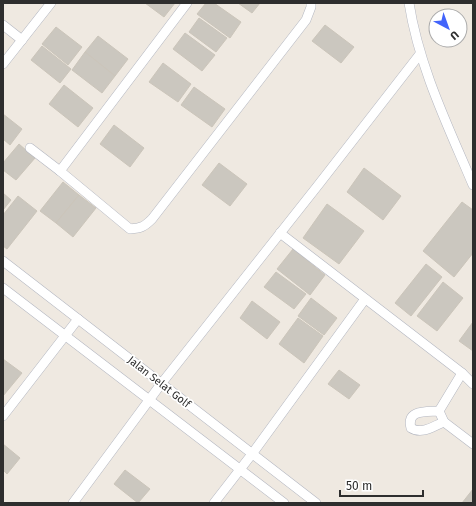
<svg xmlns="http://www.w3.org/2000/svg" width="476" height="506" viewBox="0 0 476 506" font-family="'Fira Sans',sans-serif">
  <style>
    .building { fill: #cbc7bf; stroke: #cbc5ba }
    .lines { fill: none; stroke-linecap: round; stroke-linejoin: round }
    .minor-casing { stroke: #b4b7c1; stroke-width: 10 }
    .minor { stroke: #fff; stroke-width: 9 }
    .labels { text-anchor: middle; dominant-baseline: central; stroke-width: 3.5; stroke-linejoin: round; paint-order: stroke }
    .street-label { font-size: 11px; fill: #2e2e2e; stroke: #fff }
  </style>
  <rect width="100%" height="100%" fill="#efe9e1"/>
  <g class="building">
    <path d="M145 3H175L164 17Z"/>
    <path d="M206 3H214L241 22 230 38 197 14Z"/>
    <path d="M238 3H260L252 13Z"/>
    <path d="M199 18 227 38 216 52 189 32Z"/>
    <path d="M325 25 354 47 341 63 312 41Z"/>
    <path d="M56 27 82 47 68 65 42 44Z"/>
    <path d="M185 33 215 55 202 71 173 49Z"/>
    <path d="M98 36 128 59 115 76 85 52Z"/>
    <path d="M42 46 71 69 60 83 31 60Z"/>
    <path d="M85 52 115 76 102 93 72 70Z"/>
    <path d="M163 63 191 84 178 102 149 82Z"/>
    <path d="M64 85 93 108 78 127 49 104Z"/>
    <path d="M194 87 225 109 212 127 181 105Z"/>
    <path d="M3 114 22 129 10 145 3 139Z"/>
    <path d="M114 125 144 148 130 167 100 144Z"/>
    <path d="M19 144 35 158 16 180 3 170V163Z"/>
    <path d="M219 163 247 184 230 206 202 185Z"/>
    <path d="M364 168 401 196 383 220 347 192Z"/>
    <path d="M63 182 79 195 56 223 40 211Z"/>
    <path d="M3 193 11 200 3 210Z"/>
    <path d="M79 195 96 208 73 237 56 223Z"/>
    <path d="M18 196 37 211 7 249 3 246V215Z"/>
    <path d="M462 202 473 210V253L454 277 423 251Z"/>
    <path d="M327 204 364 231 339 264 303 238Z"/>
    <path d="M293 249 325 275 310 295 277 269Z"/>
    <path d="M426 264 442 277 411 316 395 303Z"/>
    <path d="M276 272 306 294 294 309 264 287Z"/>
    <path d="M443 282 463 298 437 331 417 316Z"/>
    <path d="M311 298 337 318 324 335 298 316Z"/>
    <path d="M252 301 280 322 267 339 240 318Z"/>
    <path d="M298 318 323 336 304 363 279 344Z"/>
    <path d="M473 322V351L459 341Z"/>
    <path d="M3 359 22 373 3 396Z"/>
    <path d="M339 370 360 385 349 399 328 384Z"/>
    <path d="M3 444 20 458 7 474 3 470Z"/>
    <path d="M125 470 150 489 138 503 114 484Z"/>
    <path d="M473 489V503H462Z"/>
  </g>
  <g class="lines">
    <g class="minor-casing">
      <g id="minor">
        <path d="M409 3C419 67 448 126 473 185"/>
        <path d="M3 25 22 40"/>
        <path d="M3 64 51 3"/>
        <path d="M30 148 60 171 130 229C141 228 144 227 152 219L306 20 311 7V3"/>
        <path d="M60 171 187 3"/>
        <path d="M280 233 462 373 473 384"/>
        <path d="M3 261 316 503"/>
        <path d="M3 288 284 503"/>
        <path d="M462 373 439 411 444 422 473 444"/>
        <path d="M439 411C427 412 406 409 411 428 422 435 433 426 444 422"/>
        <path d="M3 416 78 319"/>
        <path d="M73 503 161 384 319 184 420 54"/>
        <path d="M214 503 252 454 365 299"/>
      </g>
    </g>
    <use href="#minor" class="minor"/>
  </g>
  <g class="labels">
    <g class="street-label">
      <text transform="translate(159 382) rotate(38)">Jalan Selat Golf</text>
    </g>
  </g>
  <rect width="476" height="506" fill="none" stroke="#2e2e2e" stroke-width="8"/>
  <g transform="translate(448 28) rotate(139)"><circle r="19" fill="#ffffff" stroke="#ababab"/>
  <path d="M0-3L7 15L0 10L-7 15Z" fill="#4264fb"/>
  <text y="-6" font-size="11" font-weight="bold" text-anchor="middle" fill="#2e2e2e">U</text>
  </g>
  <path d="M340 490v6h83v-6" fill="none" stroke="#2e2e2e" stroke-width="2"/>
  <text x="346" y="490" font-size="12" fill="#2e2e2e" stroke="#ffffff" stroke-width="3" paint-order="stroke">50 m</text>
</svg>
